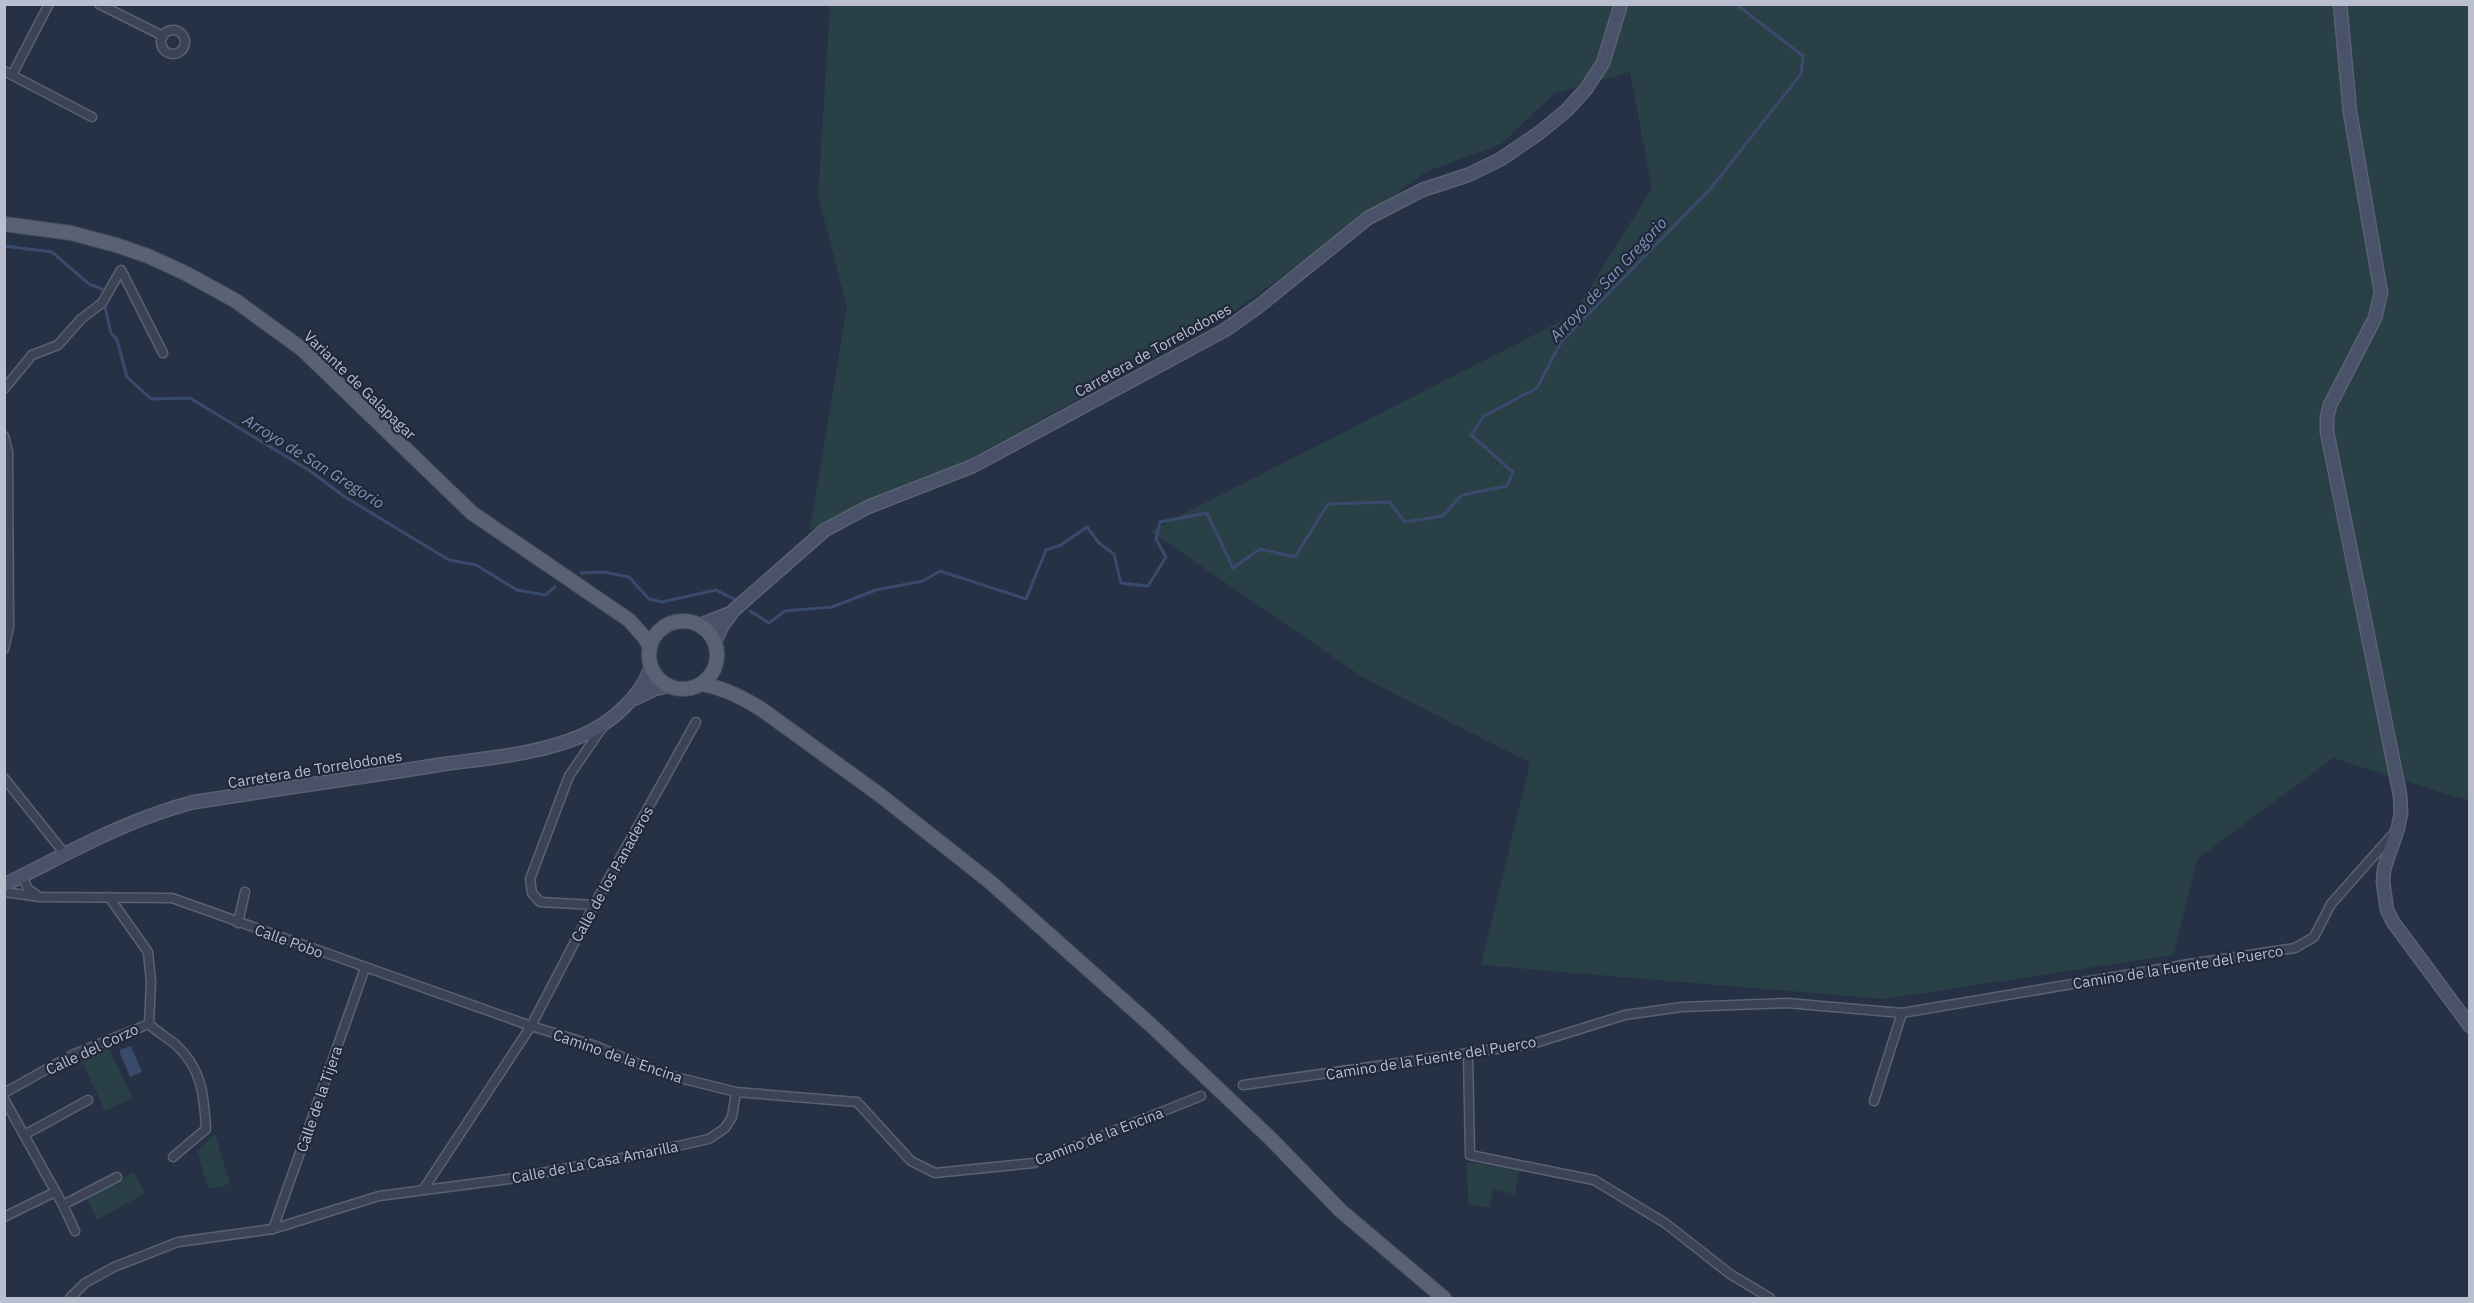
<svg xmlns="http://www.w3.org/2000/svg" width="2474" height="1303" viewBox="0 0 2474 1303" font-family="'IBM Plex Sans',sans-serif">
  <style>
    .green { fill: #294046 }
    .water { fill: #3a4a6d }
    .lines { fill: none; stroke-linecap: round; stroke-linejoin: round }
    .stream { stroke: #3a4a6d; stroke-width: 3 }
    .street-casing { stroke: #5a6172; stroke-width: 11 }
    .secondary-casing { stroke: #5a6172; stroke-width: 15 }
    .primary-casing { stroke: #454c5e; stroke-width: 16 }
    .street { stroke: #3b4355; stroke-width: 8 }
    .secondary { stroke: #495268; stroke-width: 12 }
    .primary { stroke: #596275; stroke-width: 14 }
    .labels { text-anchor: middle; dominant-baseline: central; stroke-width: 4.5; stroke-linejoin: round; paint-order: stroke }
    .street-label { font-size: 15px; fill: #b9bfce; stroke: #20283a }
    .water-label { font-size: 16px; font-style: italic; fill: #7f92b6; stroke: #20283a }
  </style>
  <rect width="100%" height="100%" fill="#263145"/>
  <g class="green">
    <path d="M830 5H2469V801L2333 758 2197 859 2173 955 1884 999 1481 965 1530 763 1364 678 1150 531 1573 315 1652 188 1630 72 1555 93 1501 144 1426 172 1225 318 962 463 810 530 847 307 818 196Z"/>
    <path d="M108 1047 133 1098 105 1111 81 1059Z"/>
    <path d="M215 1134 230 1184 210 1189 208 1188 197 1151Z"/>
    <path d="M1467 1162 1519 1170 1515 1194 1493 1190 1489 1208 1468 1204Z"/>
    <path d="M134 1172 145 1193 97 1220 87 1198Z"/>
  </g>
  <path class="water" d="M131 1046 142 1072 130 1077 119 1050Z"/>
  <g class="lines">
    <g class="stream">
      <path d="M4 246 52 252 89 284 102 289"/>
      <path d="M105 307 111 333 117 340 127 377 151 399 190 398 310 471 345 497 449 560 476 565 517 590 545 595 555 587"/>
      <path d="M581 573 604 572 629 577 649 599 662 602 716 590 734 599"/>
      <path d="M750 611 769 623 785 611 832 607 876 590 923 581 940 571 1026 599 1046 550 1061 545 1087 527 1099 543 1114 554 1121 583 1148 586 1166 557 1156 539 1160 522 1207 513 1233 568 1260 549 1295 557 1328 504 1389 502 1405 522 1442 516 1462 495 1507 486 1513 472 1471 435 1484 416 1537 388 1561 342 1711 188 1801 74 1803 56 1736 4"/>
    </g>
    <g class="street-casing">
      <g id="street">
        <path d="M99 4 163 36"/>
        <circle cx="173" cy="42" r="12"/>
        <path d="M4 71 92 117"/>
        <path d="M12 75 49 4"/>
        <path d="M4 389 32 355 58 345 81 319 102 303 121 270 163 353"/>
        <path d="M4 436 8 452 9 627 4 649"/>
        <path d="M4 778 65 854"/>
        <path d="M22 876 28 889 37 895"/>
        <path d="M4 892 40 897 172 898 531 1026 596 1046 660 1073 736 1092 857 1102 911 1161 935 1173 1034 1163 1201 1096"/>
        <path d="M109 897 148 952 151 982 149 1024C156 1031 166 1037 175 1044 202 1068 204 1095 206 1129L173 1157"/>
        <path d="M594 905 540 902 532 893 530 879 569 776 604 725"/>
        <path d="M238 923 245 892"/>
        <path d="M1468 1054 1470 1155 1594 1180 1665 1223 1730 1274 1770 1298"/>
        <path d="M1243 1085 1532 1044 1625 1015 1682 1007 1787 1003 1902 1013 2189 964 2295 948 2314 937 2331 904 2394 833"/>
        <path d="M4 1093 74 1054 149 1024"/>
        <path d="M4 1099 63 1205 75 1231"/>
        <path d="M1874 1101 1902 1013"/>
        <path d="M24 1135 88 1100"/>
        <path d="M423 1190 531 1026 594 905 696 722"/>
        <path d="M63 1205 117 1177"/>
        <path d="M4 1217 55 1192"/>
        <path d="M273 1229 365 968"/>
        <path d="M70 1298 85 1283 114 1267 178 1242 273 1229 379 1196 509 1179 628 1157 709 1139 725 1128 732 1117 736 1092"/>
      </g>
    </g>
    <g class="secondary-casing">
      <g id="secondary">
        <path d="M2340 4 2350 112 2381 293 2375 318 2330 405 2327 417V432L2400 795 2401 813 2398 828 2384 869 2383 882 2387 910 2393 922 2470 1026"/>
        <path d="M700 625 728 614"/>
        <path d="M715 642 722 626 734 610 825 530 868 507 973 466 1225 330 1259 306 1368 218 1422 190 1468 175 1501 159 1539 133 1567 110 1586 89 1603 63 1621 4"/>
        <path d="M636 698 655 689 668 686"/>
        <path d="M4 885C67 854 127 819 194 802 276 790 357 778 438 765 485 758 537 755 581 736 610 724 641 697 651 667"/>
      </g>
    </g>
    <g class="primary-casing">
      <g id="primary">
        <path d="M4 224 71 233 116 245 148 256 187 274 236 301 302 349 472 513 629 620 645 638 650 647"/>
        <circle cx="683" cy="655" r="34"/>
        <path d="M702 684C724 688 742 697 761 709L880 795 989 881 1152 1026 1271 1139 1341 1211 1444 1298"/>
      </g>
    </g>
    <use href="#street" class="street"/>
    <use href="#secondary" class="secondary"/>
    <use href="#primary" class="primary"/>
  </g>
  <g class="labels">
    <g class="street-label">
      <text transform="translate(1153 350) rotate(-29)">Carretera de Torrelodones</text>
      <text transform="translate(360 385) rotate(44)">Variante de Galapagar</text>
      <text transform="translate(315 769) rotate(-9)">Carretera de Torrelodones</text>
      <text transform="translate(612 874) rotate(-61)">Calle de los Panaderos</text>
      <text transform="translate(289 941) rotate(20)">Calle Pobo</text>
      <text transform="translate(2178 967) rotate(-9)">Camino de la Fuente del Puerco</text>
      <text transform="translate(92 1049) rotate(-25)">Calle del Corzo</text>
      <text transform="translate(618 1056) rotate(19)">Camino de la Encina</text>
      <text transform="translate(1431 1058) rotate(-9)">Camino de la Fuente del Puerco</text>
      <text transform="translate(319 1099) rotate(-71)">Calle de la Tijera</text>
      <text transform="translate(1099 1136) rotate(-21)">Camino de la Encina</text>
      <text transform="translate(595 1162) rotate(-11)">Calle de La Casa Amarilla</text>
    </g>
    <g class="water-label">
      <text transform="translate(1608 279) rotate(-47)">Arroyo de San Gregorio</text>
      <text transform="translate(314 461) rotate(32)">Arroyo de San Gregorio</text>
    </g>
  </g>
  <rect width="2474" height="1303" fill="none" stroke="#b9bfce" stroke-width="12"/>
</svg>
